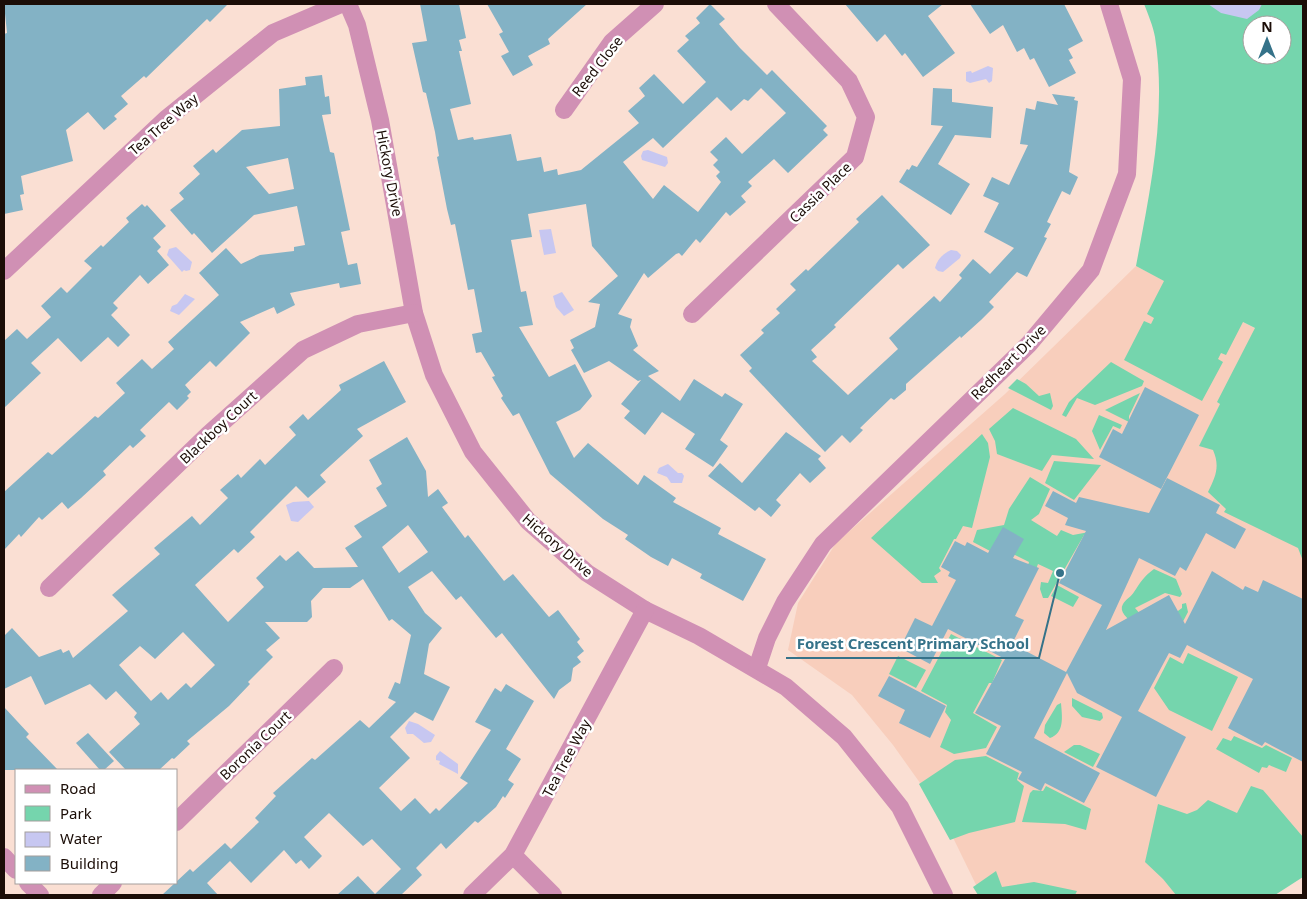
<svg xmlns="http://www.w3.org/2000/svg" width="1307" height="899" viewBox="0 0 1307 899" font-family="'Noto Sans',sans-serif">
  <style>
    .built { fill: #f8cebc }
    .green { fill: #75d5ad; fill-rule: evenodd }
    .water { fill: #c7c7f1 }
    .building { fill: #83b2c5; fill-rule: evenodd }
    .lines { fill: none; stroke-linecap: round; stroke-linejoin: round }
    .street { stroke: #d090b4; stroke-width: 18 }
    .labels { text-anchor: middle; dominant-baseline: central; stroke-width: 5; stroke-linejoin: round; paint-order: stroke }
    .street-label { font-size: 14px; fill: #1b0d07; stroke: #fff }
    .leader { fill: none; stroke: #357289; stroke-width: 2 }
    .callout-dot { fill: #357289; stroke: #fff; stroke-width: 2 }
    .callout-label { font-size: 15px; text-anchor: middle; font-weight: bold; fill: #357289; stroke: #fff; stroke-width: 5; stroke-linejoin: round; paint-order: stroke }
  </style>
  <rect width="100%" height="100%" fill="#fadfd3"/>
  <path class="built" d="M1136 266 1281 342 1303 328V874L1266 895H981L940 811 893 745 852 695 788 650 798 603 836 543 1005 394Z"/>
  <g class="green">
    <path d="M1144 4H1303V561L1298 548 1224 512 1226 509 1208 492C1216 476 1220 466 1213 450L1199 446 1220 404 1217 402 1255 328 1243 322 1226 355 1221 353 1218 359 1223 362 1202 401 1124 360 1144 321 1151 324 1154 318 1147 314 1164 281 1136 266C1150 191 1167 113 1155 37 1153 26 1148 14 1144 4ZM1252 25H1282V55H1252Z"/>
    <path d="M1111 362 1144 381 1142 386 1095 405 1077 398 1066 417 1062 415 1069 402Z"/>
    <path d="M1017 379 1026 384 1039 396 1050 393 1053 406 1051 410 1008 388Z"/>
    <path d="M1140 393 1129 416V422L1105 410Z"/>
    <path d="M1013 408 1076 439 1094 459 1052 455 1042 471 997 454 995 441 989 429Z"/>
    <path d="M1099 415 1122 425 1120 429 1113 426 1100 450 1092 431Z"/>
    <path d="M982 434 988 443 990 457 972 528 963 526 956 539H954L939 568 941 571 934 576 938 583H922L871 538Z"/>
    <path d="M1054 461 1101 465 1074 500 1045 483Z"/>
    <path d="M1030 477 1050 489 1039 514 1031 520 1057 536 1061 530 1073 535 1089 532 1119 552 1084 535 1048 598H1043L1040 589 1041 582 1048 583 1053 571 1038 564 1034 574 1027 569 1029 562 1011 553 1007 560 973 542 977 530 1004 525 1009 509Z"/>
    <path d="M1154 569 1176 579 1182 594 1180 597 1165 593 1135 608 1153 629 1182 608V604L1186 603 1188 612 1178 631 1166 641C1156 636 1114 618 1123 604 1126 599 1131 597 1134 592 1140 583 1144 576 1154 569Z"/>
    <path d="M1057 585 1079 597 1073 607 1051 596Z"/>
    <path d="M951 634 1002 660 992 683H989L973 713 997 727 986 748 954 754 940 747 951 720 945 712 947 705 921 691Z"/>
    <path d="M1188 653 1238 677 1212 731 1169 710 1154 688 1170 657 1183 664Z"/>
    <path d="M898 656 926 670 916 688 889 674Z"/>
    <path d="M1072 698 1102 713 1103 718 1100 721 1082 717 1072 706Z"/>
    <path d="M1061 703C1062 716 1065 733 1050 738L1044 733 1045 725 1057 705Z"/>
    <path d="M1234 736 1262 748 1266 745 1292 758 1286 772 1269 765 1267 768 1262 767 1259 773 1216 749 1223 738 1231 741Z"/>
    <path d="M1074 745H1080L1100 754 1093 767 1064 752Z"/>
    <path d="M986 756 1019 773 1017 780 1024 786 1015 822 969 833 950 840 919 784 955 760Z"/>
    <path d="M1046 786 1091 809 1086 830 1065 824 1022 822 1030 793 1033 790 1043 791Z"/>
    <path d="M1251 786 1263 790 1303 837V877L1275 895H1176L1163 879 1145 862 1158 804 1187 814 1197 810 1208 800 1237 813Z"/>
    <path d="M996 871 1002 887 1034 882 1077 891 1075 895H978L973 887Z"/>
  </g>
  <g class="water">
    <path d="M1208 4H1262L1259 10 1247 19 1221 13Z"/>
    <path d="M988 66 993 68 992 81 989 83 986 79 970 83 966 81V72L971 71 972 73Z"/>
    <path d="M648 150 667 157 668 163 665 167 642 160 641 156 643 151Z"/>
    <path d="M551 229 556 253 544 255 539 230Z"/>
    <path d="M176 247 192 262 190 270 186 271 184 270 182 272 167 255 169 249Z"/>
    <path d="M951 250 957 251 961 255 960 258 943 272 938 271 935 268C937 259 943 254 951 250Z"/>
    <path d="M562 292 574 310 564 316 556 307 553 296Z"/>
    <path d="M185 294 195 299 179 315 170 311 172 306 177 304Z"/>
    <path d="M668 464 678 473H682L684 476 682 483H671L667 477 657 473 659 468Z"/>
    <path d="M309 501 314 507 298 522 291 521 286 505 293 502Z"/>
    <path d="M409 721 418 724 435 735 431 742 424 743 413 734H407L405 728Z"/>
    <path d="M440 751 458 764V774L439 764 440 761 436 760V756Z"/>
  </g>
  <g class="building">
    <path d="M4 4H228L210 22 207 19 146 78 144 76 121 96 128 104 114 116 117 119 104 130 88 112 66 130 73 161 21 176 24 194 20 195 23 210 4 214V34L7 33Z"/>
    <path d="M420 4H459L466 38 459 40 462 51H459L471 104 450 109 458 140 473 137 474 140 511 134 517 161 541 157 544 172 557 169 558 175 581 170 639 123 628 111 645 96 639 88 654 74 683 104 706 82 677 51 689 40 685 36 700 23 696 18 710 4 725 19 719 24 740 48 767 75 772 70 827 126 823 130 828 135 788 173 774 159 748 182 752 186 741 196 746 202 730 216 726 212 700 243 696 239 682 256 679 253 676 254 648 278 644 273 618 314 632 319 630 327 638 346 633 350 659 371 648 376 680 401 694 379 722 397 725 393 743 404 720 440 728 446 713 467 685 449 695 434 662 412 645 435 624 418 630 411 621 404 641 380 638 381 609 361 584 373 571 350 574 348 570 340 595 327 600 304 588 302 618 276 592 246 586 204 528 214 532 237 511 240 521 292 526 291 533 325 519 327 549 377 575 364 592 396 580 410 556 422 574 458 588 443 638 485 644 475 676 498 673 502 721 528 718 534 766 559 743 601 700 578 702 574 672 558 668 566 651 557 625 539 628 535 603 519 550 474 519 413 513 416 501 398 503 396 492 377 495 376 481 352 476 353 472 334 482 332 474 289 468 290 455 224 451 225 447 209 437 157 439 156 435 132 426 93 423 92 412 43 427 41ZM761 88 786 113 742 154 726 137 710 152 718 160 713 165 720 172 716 176 721 182 698 212 664 185 653 199 623 162 653 138 663 148 717 97 731 111 744 99 748 101Z"/>
    <path d="M487 4H587L548 39 550 44 528 56 533 65 513 76 501 56 509 52 499 34 503 32Z"/>
    <path d="M845 4H943L928 16 955 53 923 77 905 53 902 56 885 34 877 42Z"/>
    <path d="M970 4H1064L1083 41 1068 49 1073 58 1069 60 1076 73 1049 87 1034 58 1030 60 1024 48 1017 52 1003 25 990 34Z"/>
    <path d="M322 75 325 97 329 96 331 114 322 115 330 152 334 153 350 230 341 232 348 265 357 263 361 284 340 288 339 283 290 293 295 305 277 314 274 307 240 322 250 333 216 367 210 361 185 385 191 392 187 396 189 398 177 410 169 402 140 430 146 436 133 448 130 445 103 471 106 475 81 498 68 509 62 502 42 520 39 517 21 537 19 534 4 550V492L48 452 52 455 95 416 98 418 125 393 116 383 142 359 152 369 174 349 168 342 219 295 199 273 226 248 241 264 260 255 294 251V247L305 245 297 206 254 215 212 253 194 233 192 235 170 210 184 199 179 193 200 174 193 166 213 149 216 153 242 130 280 126 279 89 306 85 305 77ZM288 158 294 189 269 194 246 167Z"/>
    <path d="M933 88 952 89V102L993 107 991 138 955 135 938 164 970 184 951 215 899 182 907 169 909 170 912 165 917 167 943 126 931 125Z"/>
    <path d="M1052 94 1075 97 1074 100 1078 101 1069 172 1078 177 1070 195 1062 191 1047 222 1051 224 1044 237 1047 238 1027 277 1017 272 989 302 994 307 981 320 961 338 960 336 906 384V390L894 400 891 398 860 428 863 430 850 443 842 435 825 452 749 371 752 368 740 355 764 333 761 330 780 313 776 309 796 290 790 284 806 269 808 271 859 222 856 219 882 195 930 245 903 269 898 264 834 325 836 327 811 350 817 357 812 361 848 395 898 349 889 338 934 296 940 302 962 278 959 275 973 259 990 274 1014 248 984 232 999 203 983 196 992 177 1009 185 1028 145 1020 144 1026 108 1035 110 1037 101 1058 105Z"/>
    <path d="M142 204 145 207 147 205 166 226 153 238 161 247 157 251 169 265 148 284 140 275 113 303 118 308 111 315 130 335 118 347 108 337 81 362 58 338 31 363 41 373 4 408V341L17 329 27 339 51 317 41 306 61 287 67 293 92 268 84 261 101 245 103 247 129 222 126 218Z"/>
    <path d="M384 361 406 402 357 429 363 436 320 475 326 482 308 498 296 486 250 532 255 537 238 553 234 549 195 585 228 622 264 587 256 578 280 555 286 561 298 551 314 568 358 567 345 548 362 537 354 526 387 506 376 488 382 484 369 460 407 437 426 471 428 497 438 489 448 503 442 507 465 538 468 535 504 581 513 574 549 617 558 610 580 639 577 642 584 651 577 657 581 662 573 668 571 681 559 690 554 699 502 633 496 638 461 596 456 600 432 571 408 587 425 613 442 628 429 644 424 674 450 687 433 721 415 712 390 737 410 758 379 788 401 811 415 798 430 814 436 808 439 811 468 783 460 778 491 730 475 722 495 688 501 692 506 684 534 701 506 749 521 759 508 780 514 784 505 798 503 796 496 807 478 823 475 821 446 849 441 843 416 868 422 875 401 895H337L358 876 375 894 401 869 372 839 363 846 329 813 304 837 322 856 309 869 301 860 296 864 284 850 251 883 230 861 207 883 218 895H162L190 869 193 872 225 843 231 849 259 822 255 818 276 796 273 793 312 758 315 760 360 720 369 728 396 702 388 698 395 682 400 684 411 635 392 619 389 621 363 579 350 588H323L311 601 312 617 307 622H265L280 638 266 650 273 657 248 682 250 684 229 706 187 741 190 744 174 759 172 758 159 770H126L109 752 140 724 134 717 137 713 116 691 106 700 90 684 45 705 31 676 4 689V636L12 628 39 657 61 649 63 653 69 650 73 658 128 611 112 595 160 554 154 548 192 516 200 525 228 498 220 490 238 474 241 478 260 459 265 465 296 435 289 427 303 414 308 420 341 390 339 385ZM408 525 428 552 399 573 382 547ZM183 632 215 665 191 688 186 683 168 700 161 692 151 701 119 665 140 646 155 659Z"/>
    <path d="M1145 387 1199 415 1161 489 1099 457 1113 429 1122 434Z"/>
    <path d="M786 432 821 456 818 459 826 468 810 483 800 473 776 500 781 505 771 517 759 507 755 511 708 476 720 463 742 483Z"/>
    <path d="M1167 478 1220 505 1216 513 1246 529 1235 549 1206 533 1186 571 1180 567 1175 576 1139 558 1106 630 1169 595 1185 624 1212 571 1243 590 1245 586 1258 592 1263 580 1303 599V762L1265 742 1262 746 1228 728 1253 679 1187 645 1180 658 1169 653 1138 711 1186 737 1156 797 1096 767 1122 717 1077 693 1067 673 1034 738 1100 773 1084 803 1045 783 1041 791 1018 779 1022 772 986 754 1001 726 975 713 1005 659 948 629 930 664 900 648 915 618 932 626 956 580 948 576 950 572 941 567 955 541 965 546 967 542 988 553 1003 527 1024 539 1013 558 1039 568 1015 616 1024 620 1012 644 1066 672 1102 605 1059 583 1086 531 1065 525 1068 518 1045 506 1053 491 1076 503 1079 497 1149 513Z"/>
    <path d="M889 676 946 706 930 738 899 723 905 710 878 696Z"/>
    <path d="M4 707 29 734 26 737 58 770H4Z"/>
    <path d="M88 733 114 761 104 770H100L76 743Z"/>
  </g>
  <g class="lines">
    <g class="street">
      <path d="M348 4 357 25 380 120 414 313 434 375 473 452 528 521 587 573 645 610 699 636 786 687 844 737 900 807 944 895"/>
      <path d="M564 110 612 42 655 4"/>
      <path d="M4 271 166 119 273 33 341 4"/>
      <path d="M692 314 855 157 866 117 849 81 776 4"/>
      <path d="M49 588 208 435 303 350 358 324 414 313"/>
      <path d="M757 668 767 638 785 602 823 544 1029 344 1091 270 1127 174 1132 79 1109 4"/>
      <path d="M176 822 334 668"/>
      <path d="M513 855 553 895"/>
      <path d="M4 857 16 870"/>
      <path d="M28 883 40 895"/>
      <path d="M101 895 113 883"/>
      <path d="M472 895 513 855 645 610"/>
    </g>
  </g>
  <g class="labels">
    <g class="street-label">
      <text transform="translate(597 66) rotate(-52)">Reed Close</text>
      <text transform="translate(163 124) rotate(-41)">Tea Tree Way</text>
      <text transform="translate(390 173) rotate(79)">Hickory Drive</text>
      <text transform="translate(820 192) rotate(-44)">Cassia Place</text>
      <text transform="translate(1008 362) rotate(-45)">Redheart Drive</text>
      <text transform="translate(218 427) rotate(-43)">Blackboy Court</text>
      <text transform="translate(558 545) rotate(41)">Hickory Drive</text>
      <text transform="translate(255 745) rotate(-44)">Boronia Court</text>
      <text transform="translate(566 758) rotate(-62)">Tea Tree Way</text>
    </g>
  </g>
  <path class="leader" d="M1060 573L1039 658H786"/>
  <circle class="callout-dot" cx="1060" cy="573" r="5"/>
  <g class="callout-label">
    <text x="913" y="649">Forest Crescent Primary School</text>
  </g>
  <rect width="1307" height="899" fill="none" stroke="#1b0d07" stroke-width="10"/>
  <rect x="15" y="769" width="162" height="115" fill="#ffffff" stroke="#a49e9c"/>
  <rect x="25" y="785" width="25" height="8" fill="#d090b4" stroke="#a49e9c"/>
  <text x="60" y="794" font-size="15" fill="#1b0d07">Road</text>
  <rect x="25" y="806" width="25" height="15" fill="#75d5ad" stroke="#a49e9c"/>
  <text x="60" y="819" font-size="15" fill="#1b0d07">Park</text>
  <rect x="25" y="832" width="25" height="15" fill="#c7c7f1" stroke="#a49e9c"/>
  <text x="60" y="844" font-size="15" fill="#1b0d07">Water</text>
  <rect x="25" y="856" width="25" height="15" fill="#83b2c5" stroke="#a49e9c"/>
  <text x="60" y="869" font-size="15" fill="#1b0d07">Building</text>
  <g transform="translate(1267 40)"><circle r="24" fill="#ffffff" stroke="#a49e9c"/>
  <path d="M0-4L9 19L0 12L-9 19Z" fill="#357289"/>
  <text y="-8" font-size="14" font-weight="bold" text-anchor="middle" fill="#1b0d07">N</text>
  </g>
</svg>
